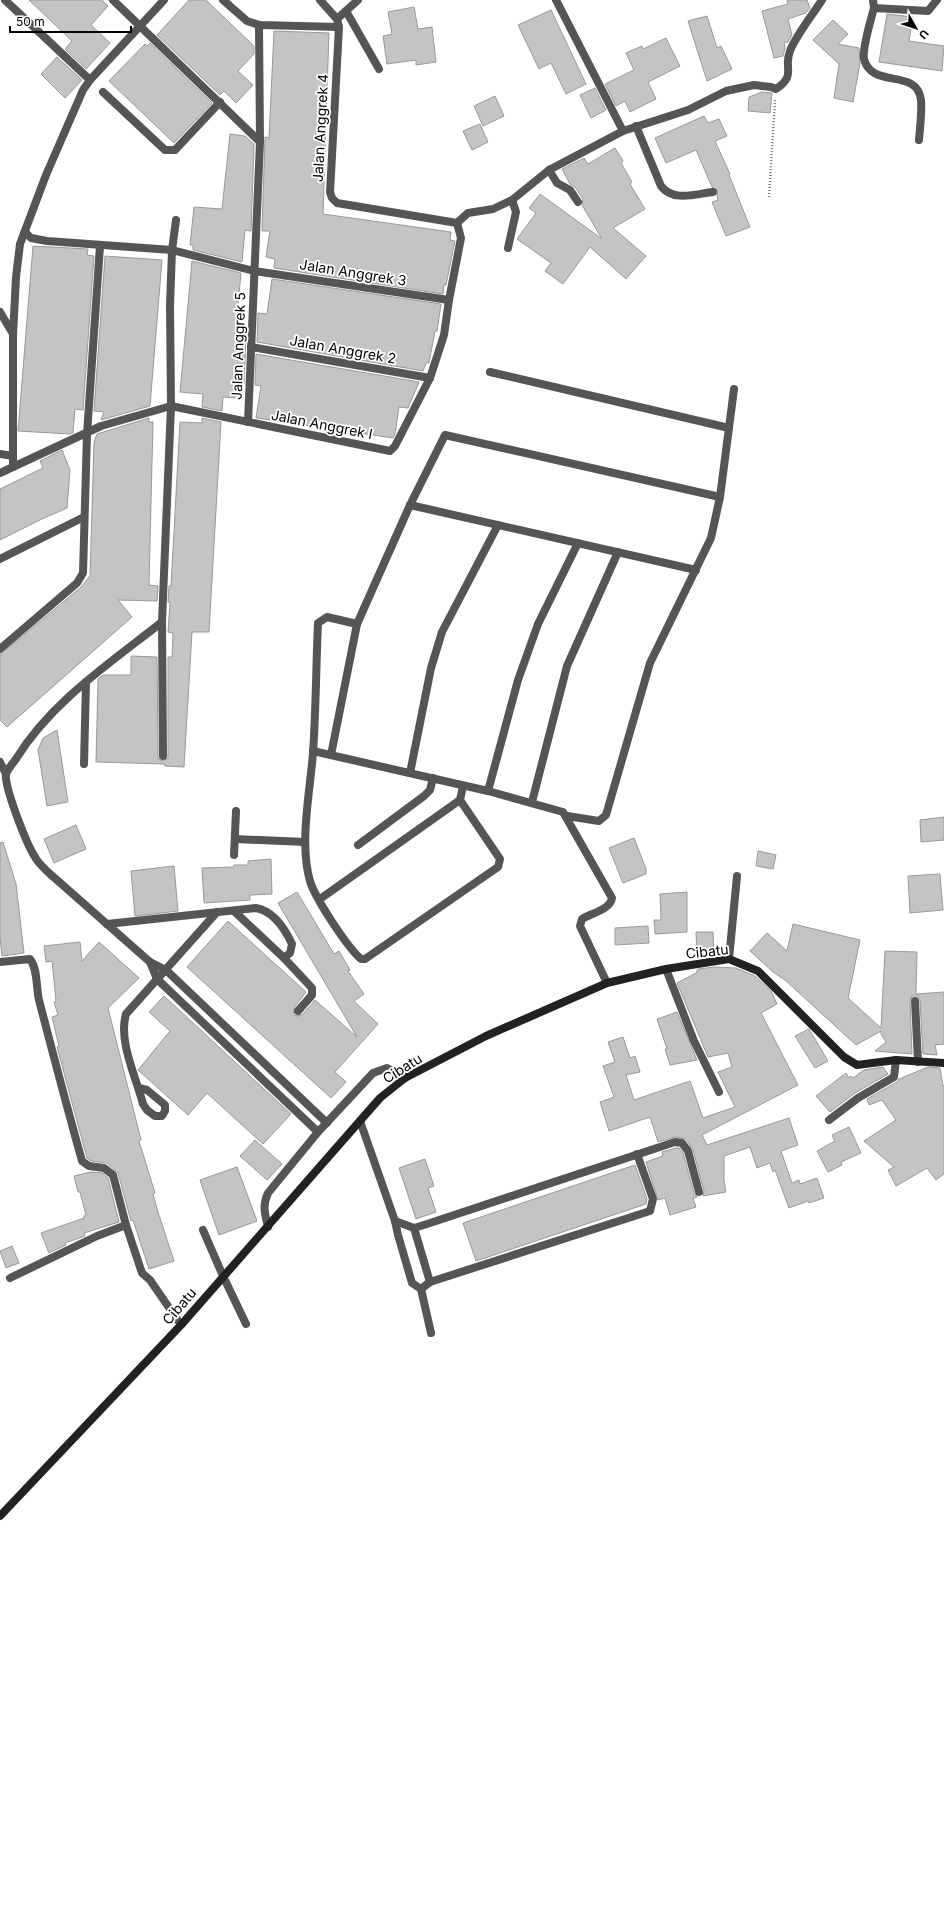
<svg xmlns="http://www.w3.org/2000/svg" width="944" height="1915" viewBox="0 0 944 1915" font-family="Inter,sans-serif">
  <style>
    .building { fill: #c4c4c4; stroke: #999 }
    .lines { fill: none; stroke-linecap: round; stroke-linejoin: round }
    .path { stroke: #777; stroke-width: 2.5; stroke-dasharray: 1 2; stroke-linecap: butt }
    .lane { stroke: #555; stroke-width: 8 }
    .street { stroke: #555; stroke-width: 8 }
    .secondary { stroke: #222; stroke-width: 8 }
    .labels { text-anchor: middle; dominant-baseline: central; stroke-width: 3.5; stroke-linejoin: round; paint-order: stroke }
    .street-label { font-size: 14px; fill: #000; stroke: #fff }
  </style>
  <rect width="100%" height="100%" fill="#fff"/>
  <g class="building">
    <path d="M29 0H102L108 6 91 25 110 43 86 69 65 49 72 41Z"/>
    <path d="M189 0H206L254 46V54L238 71 253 85 236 103 224 91 220 95 157 35Z"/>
    <path d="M787 0H807L810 8 806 13 788 19 792 35 788 42 784 43 785 48 783 56 774 58 762 11 788 4Z"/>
    <path d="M414 7 418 29 432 27 436 62 416 65V60L387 64 383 36 392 34 388 12Z"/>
    <path d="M551 10 586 84 566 94 551 63 539 69 518 25Z"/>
    <path d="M887 14 913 17 909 41 944 46 942 71 879 62Z"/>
    <path d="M707 16 717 48 721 46 732 69 707 81 688 21Z"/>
    <path d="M833 20 848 34 838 44 859 48 860 63 853 102 834 98 839 64 813 40Z"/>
    <path d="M274 31 329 33 323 214 451 232 450 240 455 241 446 285H444L443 294 274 268 275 259 266 257 270 231H262L265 137 269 138Z"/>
    <path d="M666 38 680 66 648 82 656 99 630 112 625 101 616 106 605 84 634 70 626 53 642 46 643 49Z"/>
    <path d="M150 43 212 103 174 143 109 81 145 44 147 46Z"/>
    <path d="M57 57 82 80 65 98 41 74Z"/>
    <path d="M595 88 606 110 591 118 580 95Z"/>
    <path d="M762 92 772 93 770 113 748 111 749 97Z"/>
    <path d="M495 96 504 116 483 126 474 106Z"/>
    <path d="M704 116 708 123 719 119 727 136 715 141 730 174 729 175 750 227 726 236 712 202 718 200 717 196 718 191 712 187 696 150 666 163 655 138Z"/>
    <path d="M480 124 488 142 472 150 463 131Z"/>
    <path d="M230 134 245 136 254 144 251 231 245 230 242 262 193 250V245H190L194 207 222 209Z"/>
    <path d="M615 148 623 161 621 163 632 182 630 184 645 209 613 228 646 256 626 279 590 247 563 284 545 271 551 263 517 239 536 213 529 208 540 194 602 239 582 205 583 199 575 187 570 184 562 169 584 158 588 164Z"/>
    <path d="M33 246 88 249 87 255 94 256 83 410 75 409 73 433 70 434 18 431Z"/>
    <path d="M105 256 162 260 150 406 101 420 104 412 94 411Z"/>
    <path d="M192 261 241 273 235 337 246 338 244 384 236 383 235 398 223 397 222 411 202 407 203 394 180 392Z"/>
    <path d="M272 279 441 304 437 331H435L429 363H426L423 371 257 342 258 313 267 314Z"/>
    <path d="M256 354 419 382 408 408 399 407 395 434 393 438 257 418H256L261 386 255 385Z"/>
    <path d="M149 418V422H153L149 585 158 586 157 601 118 600 132 617 7 727 0 720V655L81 587 90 576 94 442 97 434Z"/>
    <path d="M202 418 221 422 209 632H192L184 767 165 766V764L96 762 98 679 103 675H131V656L157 657 158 756V759L163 761 168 758V657H172L173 633 168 632 170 602H168L169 586H171L180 422 202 423Z"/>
    <path d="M62 450 70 470 67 508 42 519 0 540V489L43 468 40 461Z"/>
    <path d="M57 730 68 802 47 806 38 750 43 738Z"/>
    <path d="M944 817V840L921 842 920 820Z"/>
    <path d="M76 825 86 849 54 863 44 839Z"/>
    <path d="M634 838 646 869V874L623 883 609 848Z"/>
    <path d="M3 842 16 884 24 953 2 956 0 938V843Z"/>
    <path d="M758 851 776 855 773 869 756 866Z"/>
    <path d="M271 859 272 894 250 895V900L204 903 202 868 234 867V865H248V861Z"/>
    <path d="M174 866 178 911 135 916 131 871Z"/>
    <path d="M940 874 943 910 910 913 908 876Z"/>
    <path d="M297 892 334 954 339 951 350 970 348 971 364 994 354 1001 378 1024 335 1072 346 1082 331 1098 187 967 228 921 306 992 294 1008V1015L297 1016 302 1015 315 1000 357 1037 278 903Z"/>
    <path d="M687 892V932L655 934 654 920H661L660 894Z"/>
    <path d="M793 924 860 940 848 998 881 1028 885 951 917 952 916 994 944 992V1044L935 1045 937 1055 923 1054 920 1001 918 996H912L910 1001 912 1054 875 1051 886 1042 881 1034V1031L856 1045 785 980 773 972 750 951 767 933 787 951Z"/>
    <path d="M648 926 649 943 615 945V928Z"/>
    <path d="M696 932H713L714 956 697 958Z"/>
    <path d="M80 942 82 961 99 942 139 978 108 1008 141 1140 139 1141 155 1193 153 1194 158 1212 174 1261 149 1269 133 1220 131 1221 118 1173 107 1163 91 1161 87 1158 57 1047 59 1046 52 1017 58 1015 54 1002 56 1001 52 961 46 962 44 946Z"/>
    <path d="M714 967 736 968 755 976 771 991 777 1004 761 1013 798 1085 702 1135 707 1145 789 1118 798 1145 781 1151 792 1183 799 1180 800 1184 817 1178 824 1198 809 1203 808 1201 789 1208 775 1170 773 1172 770 1163 757 1168 750 1147 724 1156V1180L726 1192 703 1196 704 1191 693 1150 686 1139 675 1137 658 1142 650 1117 609 1131 600 1102 614 1097 603 1066 615 1062 608 1042 623 1037 630 1058 635 1056 640 1072 626 1075 634 1100 690 1081 703 1118 735 1107 718 1072 732 1067 728 1053 708 1057 677 983 696 973 698 969Z"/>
    <path d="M164 996 291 1114 263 1144 207 1093 188 1115 138 1070 170 1031 149 1012Z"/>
    <path d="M677 1012 697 1060 670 1065 665 1049H667L657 1019Z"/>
    <path d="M809 1029 828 1061 815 1068 795 1036Z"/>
    <path d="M883 1067 888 1074 855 1093 830 1112 816 1096 846 1073 849 1078 851 1076 853 1078 864 1070Z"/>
    <path d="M928 1067 940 1068 943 1086 944 1085V1174L936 1180 927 1168 896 1186 888 1170 894 1167 864 1141 896 1120 882 1100 869 1105 867 1099 897 1082 899 1079Z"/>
    <path d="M849 1127 861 1153 841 1162 842 1165 828 1172 817 1151 835 1141 832 1135Z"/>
    <path d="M255 1140 282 1164 267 1180 240 1156Z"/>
    <path d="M676 1148H679L683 1153 694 1193 697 1197 693 1198 696 1207 670 1215 665 1198 658 1200 646 1162 663 1156 662 1152Z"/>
    <path d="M425 1159 434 1186 428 1188 436 1212 416 1219 399 1168Z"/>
    <path d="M635 1165 647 1199 646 1204 476 1261 463 1223Z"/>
    <path d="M237 1167 257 1221 219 1235 200 1180Z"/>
    <path d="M91 1172 102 1173 108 1178 119 1222 84 1233 85 1236 65 1243 66 1245 49 1253 41 1233 84 1218V1216L86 1215 80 1192H78L74 1176Z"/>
    <path d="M12 1246 19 1263 6 1268 0 1251Z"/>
  </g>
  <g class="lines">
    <path class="path" d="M769 197 775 100"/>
    <g class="lane">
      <path d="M358 845 424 796 430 790 433 778"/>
      <path d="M203 1230 223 1276 246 1324"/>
    </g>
    <g class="street">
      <path d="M5 0 90 80"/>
      <path d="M113 0 260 142"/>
      <path d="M223 0 247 21 259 25 339 27"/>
      <path d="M320 0 337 19"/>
      <path d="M358 0 337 19 339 27 330 192 332 198 337 203 457 223"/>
      <path d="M556 0 623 131"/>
      <path d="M873 0 874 8C871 19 862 49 864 59 872 90 917 67 921 100 922 113 920 127 919 140"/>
      <path d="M874 8 928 11 937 0"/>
      <path d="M346 11 379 69"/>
      <path d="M103 92 165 150H175L220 102"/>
      <path d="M636 126 661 186C673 202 695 194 713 192"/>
      <path d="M549 170 557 183 570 190 578 202"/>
      <path d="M457 223 468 213 493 209 512 200 549 170 623 131 688 110 726 91 754 85 771 87 776 89C797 75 783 68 790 51 795 37 813 14 822 0"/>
      <path d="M25 232 31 238 47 241 172 250 254 271 449 300"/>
      <path d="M508 248 516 212 512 200"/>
      <path d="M0 312 13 334"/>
      <path d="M251 347 430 378"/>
      <path d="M490 372 729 428"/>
      <path d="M248 422 260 142 259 25"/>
      <path d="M0 454 13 456"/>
      <path d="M13 467V335L16 277 20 244 46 175 83 90 90 80 164 0"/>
      <path d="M0 473 101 426 171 406 390 451 395 446 430 378 444 335 449 300 461 238 457 223"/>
      <path d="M410 505 696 570"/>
      <path d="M0 559 84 517"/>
      <path d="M162 622C110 663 51 702 16 759 13 763 7 770 6 774 4 787 27 845 35 857 38 863 44 868 49 873L150 962 166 970 327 1123"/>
      <path d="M357 624 327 617 318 623C316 666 316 710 313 753 310 792 299 844 310 881 315 898 347 947 361 959H365L498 867 500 859 460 800 463 786"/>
      <path d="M0 649 77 583 83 573 87 434 100 246"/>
      <path d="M313 751 488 791 563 812 612 898C610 910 591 913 582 919L580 926 607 983"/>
      <path d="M331 755 357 624 410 505 445 435 720 497"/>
      <path d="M163 756 162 622 171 406 170 305 172 250 176 220"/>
      <path d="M0 762 6 774"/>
      <path d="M84 764 86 682"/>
      <path d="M410 773 431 668 442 632 498 525"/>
      <path d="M488 791 518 680 538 624 578 543"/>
      <path d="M532 802 567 666 618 552"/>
      <path d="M567 816 599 821 606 815 650 663 711 538 720 497 734 389"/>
      <path d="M235 839 305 842"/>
      <path d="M234 855 236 811"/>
      <path d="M320 899 460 800"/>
      <path d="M234 911 284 958 312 988V995L298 1011"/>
      <path d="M107 924 256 908C273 911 285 929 292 944L290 953 284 958"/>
      <path d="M729 959 737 876"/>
      <path d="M0 962 30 959C38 969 36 988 39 1000 53 1054 67 1107 82 1161L89 1166 104 1168 113 1175 126 1225 142 1273 150 1280 181 1325"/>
      <path d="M150 962 157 979 318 1132"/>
      <path d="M666 969 694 1041 719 1092"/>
      <path d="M915 1001 918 1062"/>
      <path d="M139 1088 147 1090 165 1105V1111L162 1116H155L147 1110 143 1104C136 1077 118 1041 126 1014L217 912"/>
      <path d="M829 1120 858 1098 894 1077 896 1060"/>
      <path d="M360 1121 395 1221 398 1235 412 1283 421 1289 431 1333"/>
      <path d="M395 1221 414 1228 427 1224 675 1142 682 1143 688 1151 699 1192"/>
      <path d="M268 1227C265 1214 262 1206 268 1193L318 1132 373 1073 387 1068 405 1078"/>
      <path d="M414 1228 430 1282"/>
      <path d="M10 1278 97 1236 126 1225"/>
      <path d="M421 1289 430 1282 650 1211 653 1199 637 1154"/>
    </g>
    <path class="secondary" d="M0 1516 181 1325 380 1098 405 1078 486 1036 607 983 666 969 729 959 758 971 844 1057 857 1065 896 1060 944 1063"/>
  </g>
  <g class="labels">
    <g class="street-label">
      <text transform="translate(320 128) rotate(-87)">Jalan Anggrek 4</text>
      <text transform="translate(353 272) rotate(9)">Jalan Anggrek 3</text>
      <text transform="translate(238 346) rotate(-88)">Jalan Anggrek 5</text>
      <text transform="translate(343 349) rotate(10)">Jalan Anggrek 2</text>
      <text transform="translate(322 424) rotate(11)">Jalan Anggrek I</text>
      <text transform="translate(707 951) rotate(-6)">Cibatu</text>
      <text transform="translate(402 1068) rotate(-32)">Cibatu</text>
      <text transform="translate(179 1306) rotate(-49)">Cibatu</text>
    </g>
  </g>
  <g transform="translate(916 28) rotate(129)" stroke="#ffffff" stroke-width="3" paint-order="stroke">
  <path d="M0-3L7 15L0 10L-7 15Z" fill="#000000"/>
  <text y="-6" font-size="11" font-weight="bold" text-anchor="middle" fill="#000000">U</text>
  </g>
  <path d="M10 26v6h121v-6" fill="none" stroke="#000000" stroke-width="2"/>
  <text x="16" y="26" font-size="12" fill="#000000" stroke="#ffffff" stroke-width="3" paint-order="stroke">50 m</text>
</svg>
